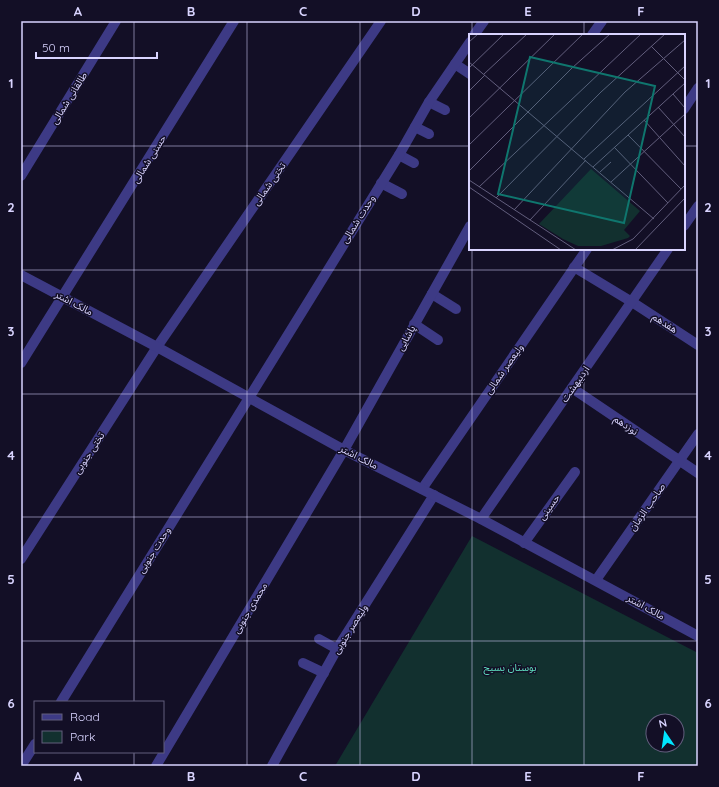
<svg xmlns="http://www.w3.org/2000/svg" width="719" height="787" viewBox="0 0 719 787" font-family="Quicksand,'Noto Sans Arabic',sans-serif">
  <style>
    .green { fill: #12302f; fill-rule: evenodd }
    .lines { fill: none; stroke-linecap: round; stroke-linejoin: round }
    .service { stroke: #3d3a85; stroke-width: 10 }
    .minor { stroke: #3d3a85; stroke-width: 10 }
    .tertiary { stroke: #3d3a85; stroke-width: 10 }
    .grid { fill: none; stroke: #d9d4ff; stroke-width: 1; stroke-opacity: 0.55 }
    .labels { text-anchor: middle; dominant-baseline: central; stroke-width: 3; stroke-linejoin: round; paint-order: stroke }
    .street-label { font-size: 10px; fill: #d9d4ff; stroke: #130f26 }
    .park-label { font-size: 10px; fill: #5fe0c0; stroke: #130f26 }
    .inset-road { fill: none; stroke: #625e7d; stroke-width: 1 }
    .view { fill: #0f766e; fill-opacity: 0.15; stroke: #0f766e; stroke-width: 2 }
    .inset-edge { fill: none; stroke: #d9d4ff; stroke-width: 2 }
    .neatline { fill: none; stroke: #d9d4ff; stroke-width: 1.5 }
    .grid-label { font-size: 13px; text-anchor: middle; font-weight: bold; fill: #d9d4ff }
  </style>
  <rect width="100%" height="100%" fill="#130f26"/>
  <path class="green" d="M472 536 698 653V766H335ZM653 721H677V745H653Z"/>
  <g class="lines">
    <g class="service">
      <path d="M455 64 470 74"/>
      <path d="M429 102 445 110"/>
      <path d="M415 127 429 134"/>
      <path d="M399 155 414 163"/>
      <path d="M381 183 402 194"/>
      <path d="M574 267 632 302"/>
      <path d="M432 294 456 309"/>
      <path d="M414 324 438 340"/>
      <path d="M319 639 337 649"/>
      <path d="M303 663 324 673"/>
    </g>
    <g class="minor">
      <path d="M474 35 484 21"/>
      <path d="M592 35 602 21"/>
      <path d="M684 109 698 88"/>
      <path d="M21 176 116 21"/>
      <path d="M684 226 698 206"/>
      <path d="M632 302 698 345"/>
      <path d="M21 363 234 21"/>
      <path d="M572 388 698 473"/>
      <path d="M422 489 587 249"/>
      <path d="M481 519 668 249"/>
      <path d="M524 543 575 472"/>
      <path d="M21 559 157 347 381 21"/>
      <path d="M596 580 698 434"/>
      <path d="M61 702 399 155 429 102 470 42"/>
      <path d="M21 766 35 744"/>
      <path d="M156 766 344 450 470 226"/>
      <path d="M272 766 337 649 434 495"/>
    </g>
    <path class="tertiary" d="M21 275 157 347 344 450 481 519 698 636"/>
  </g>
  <path class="grid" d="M134 21V702M247 21V766M360 21V766M472 21V35M584 21V35M21 146H470M684 146H698M472 249V766M584 249V766M21 270H698M21 394H698M21 517H698M21 641H698M134 752V766"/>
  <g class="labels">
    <g class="street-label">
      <text transform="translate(69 98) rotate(-58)">طالقانی شمالی</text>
      <text transform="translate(149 159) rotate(-58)">حسنی شمالی</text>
      <text transform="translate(269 184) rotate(-55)">تختی شمالی</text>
      <text transform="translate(358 219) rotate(-58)">وحدت شمالی</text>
      <text transform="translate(74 303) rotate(28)">مالک اشتر</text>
      <text transform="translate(665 323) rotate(33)">هفدهم</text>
      <text transform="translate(406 338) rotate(-61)">پاشایی</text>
      <text transform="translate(504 369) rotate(-55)">ولیعصر شمالی</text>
      <text transform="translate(575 384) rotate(-55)">اردیبهشت</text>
      <text transform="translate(626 425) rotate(34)">نوزدهم</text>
      <text transform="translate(89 453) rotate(-57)">تختی جنوبی</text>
      <text transform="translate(359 457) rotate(27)">مالک اشتر</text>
      <text transform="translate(549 507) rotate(-54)">حسینی</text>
      <text transform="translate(647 507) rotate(-55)">صاحب الزمان</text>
      <text transform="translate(154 550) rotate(-58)">وحدت جنوبی</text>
      <text transform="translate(646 607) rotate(29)">مالک اشتر</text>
      <text transform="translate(250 608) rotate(-59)">محمدی جنوبی</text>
      <text transform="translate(350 629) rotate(-58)">ولیعصر جنوبی</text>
    </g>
    <g class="park-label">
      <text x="510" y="667">بوستان بسیج</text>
    </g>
  </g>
  <g transform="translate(469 34)">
    <rect width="216" height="216" fill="#130f26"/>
    <path d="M122 135 171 177 155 196 161 202 159 204 132 212H109L94 205 70 190Z" fill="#12302f"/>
    <path class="inset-road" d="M0 8 9 0M182 12 216 46M0 28 185 185M0 34 35 0M15 40 58 0M0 57 16 41M204 60 216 74M189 73 216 103M0 84 86 0M175 86 216 132M159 101 212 155M0 111 114 0M145 113 199 169M115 125 216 32M124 133 216 49M0 137 103 34 141 0M131 138 142 128M0 146 107 216M142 148 216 80M0 153 92 216M10 153 172 0M27 164 132 58 196 0M45 176 156 58 216 6M61 186 117 126M143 216 164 205 216 151M166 216 216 164"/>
    <path class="view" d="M61 23 186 52 155 189 29 160Z"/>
    <rect width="216" height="216" class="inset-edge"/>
  </g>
  <rect width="719" height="787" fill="none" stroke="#130f26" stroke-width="44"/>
  <rect x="34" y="701" width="130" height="52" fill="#130f26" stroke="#625e7d"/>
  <rect x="42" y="714" width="20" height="6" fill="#3d3a85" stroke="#625e7d"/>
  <text x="70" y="721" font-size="12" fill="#d9d4ff">Road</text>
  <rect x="42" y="731" width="20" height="12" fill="#12302f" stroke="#625e7d"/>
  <text x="70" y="741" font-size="12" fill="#d9d4ff">Park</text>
  <g transform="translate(665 733) rotate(347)"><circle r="19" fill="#130f26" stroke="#625e7d"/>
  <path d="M0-3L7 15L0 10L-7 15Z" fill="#00e5ff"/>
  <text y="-6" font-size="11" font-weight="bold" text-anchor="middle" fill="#d9d4ff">N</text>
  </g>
  <path d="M36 52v6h121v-6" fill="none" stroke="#d9d4ff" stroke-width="2"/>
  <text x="42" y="52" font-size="12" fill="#d9d4ff" stroke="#130f26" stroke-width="3" paint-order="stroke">50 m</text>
  <rect x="22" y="22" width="675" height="743" class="neatline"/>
  <g class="grid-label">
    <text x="78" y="16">A</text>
    <text x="191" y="16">B</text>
    <text x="303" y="16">C</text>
    <text x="416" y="16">D</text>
    <text x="528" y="16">E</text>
    <text x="641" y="16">F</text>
    <text x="11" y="88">1</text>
    <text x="708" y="88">1</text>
    <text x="11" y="212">2</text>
    <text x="708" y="212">2</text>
    <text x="11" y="336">3</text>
    <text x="708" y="336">3</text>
    <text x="11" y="460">4</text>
    <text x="708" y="460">4</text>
    <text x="11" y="584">5</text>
    <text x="708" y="584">5</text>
    <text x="11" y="708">6</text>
    <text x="708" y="708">6</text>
    <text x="78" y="781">A</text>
    <text x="191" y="781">B</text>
    <text x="303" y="781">C</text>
    <text x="416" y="781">D</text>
    <text x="528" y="781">E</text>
    <text x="641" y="781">F</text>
  </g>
</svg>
